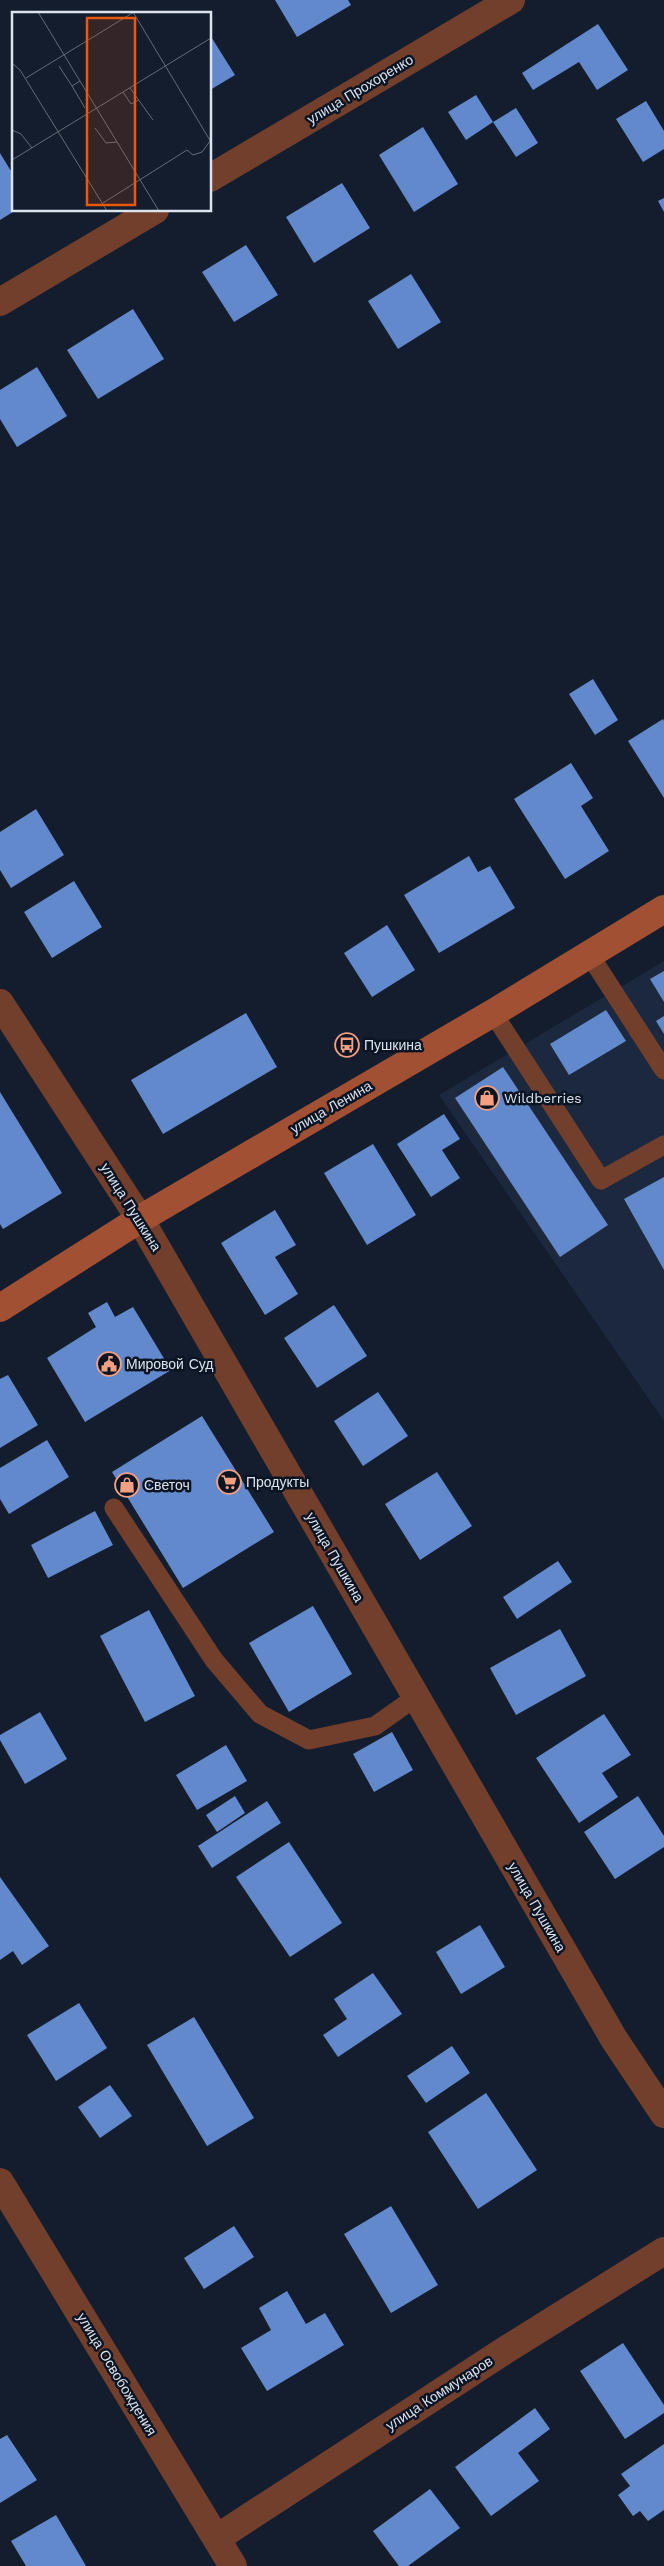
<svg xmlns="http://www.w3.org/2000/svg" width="664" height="2566" viewBox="0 0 664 2566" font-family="'Work Sans',sans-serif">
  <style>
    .built { fill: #1c283d }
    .building { fill: #6389cd }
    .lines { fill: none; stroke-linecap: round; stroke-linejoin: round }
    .lane { stroke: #733f2d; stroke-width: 19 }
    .street { stroke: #733f2d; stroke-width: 28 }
    .secondary { stroke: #a25033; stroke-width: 28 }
    .labels { text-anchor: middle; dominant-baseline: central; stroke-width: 5; stroke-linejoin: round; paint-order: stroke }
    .street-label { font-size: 14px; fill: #dce3ee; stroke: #0b1423 }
    .poi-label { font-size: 14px; fill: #dce3ee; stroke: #0b1423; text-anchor: start }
    .inset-road { fill: none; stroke: #646c7a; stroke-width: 1 }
    .view { fill: #e8590c; fill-opacity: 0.15; stroke: #e8590c; stroke-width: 2.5 }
    .inset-edge { fill: none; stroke: #dce3ee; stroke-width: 2.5 }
  </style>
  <rect width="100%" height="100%" fill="#141d2d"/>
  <path class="built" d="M664 961V1421L439 1095Z"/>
  <g class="building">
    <path d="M275 0H348L351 5 297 37Z"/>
    <path d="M598 24 628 70 597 90 579 62 533 90 522 73Z"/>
    <path d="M210 35 235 75 210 90Z"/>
    <path d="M476 95 493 122 516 108 538 143 516 157 493 122 466 140 448 112Z"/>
    <path d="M646 101 664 131V149L643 162 616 119Z"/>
    <path d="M423 127 458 184 414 212 379 155Z"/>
    <path d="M0 153 14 176V210H16L0 220Z"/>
    <path d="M342 183 370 228 314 263 286 217Z"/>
    <path d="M664 198V212L658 201Z"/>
    <path d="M246 245 278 295 234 322 202 272Z"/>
    <path d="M411 274 441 322 398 349 368 301Z"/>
    <path d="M133 309 164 359 98 399 67 350Z"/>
    <path d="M37 367 67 416 17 447 0 419V390Z"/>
    <path d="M593 679 618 720 595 735 569 694Z"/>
    <path d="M663 719 664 721V798L628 741Z"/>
    <path d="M571 763 593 798 581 806 609 851 565 879 514 799Z"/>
    <path d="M36 809 64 855 11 888 0 870V832Z"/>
    <path d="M469 856 478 872 490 866 515 908 439 953 404 895Z"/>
    <path d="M74 881 102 927 52 958 24 912Z"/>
    <path d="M387 925 415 970 372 997 344 953Z"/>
    <path d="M664 971V1002L650 979Z"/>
    <path d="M606 1010 626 1041 569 1075 550 1044Z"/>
    <path d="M246 1013 277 1067 163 1134 131 1080Z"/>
    <path d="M664 1016V1034L656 1021Z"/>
    <path d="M503 1067 608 1225 560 1257 455 1098Z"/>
    <path d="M0 1092 62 1193 3 1229 0 1224Z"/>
    <path d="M444 1114 460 1139 442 1150 460 1178 431 1197 397 1144Z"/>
    <path d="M373 1144 416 1215 367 1245 324 1173Z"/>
    <path d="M664 1177V1270L624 1199Z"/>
    <path d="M275 1210 296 1245 275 1257 298 1294 265 1315 221 1243Z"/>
    <path d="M107 1302 115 1317 133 1307 171 1370 85 1422 47 1358 96 1327 88 1313Z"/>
    <path d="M334 1305 367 1356 317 1388 284 1338Z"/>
    <path d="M8 1375 38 1425 0 1448V1379Z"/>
    <path d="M378 1392 408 1436 363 1466 334 1421Z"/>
    <path d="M202 1416 274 1532 183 1588 112 1472Z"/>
    <path d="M47 1440 69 1477 9 1514 0 1499V1468Z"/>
    <path d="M437 1472 472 1526 420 1560 385 1504Z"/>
    <path d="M95 1511 113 1545 48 1578 31 1545Z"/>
    <path d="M558 1561 572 1582 517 1619 503 1597Z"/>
    <path d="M313 1606 352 1674 289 1712 249 1643Z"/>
    <path d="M149 1610 195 1696 145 1722 100 1636Z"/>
    <path d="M560 1629 586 1676 516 1715 490 1668Z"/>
    <path d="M40 1712 67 1759 25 1784 0 1740V1735Z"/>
    <path d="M604 1714 631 1755 602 1773 618 1797 579 1823 536 1758Z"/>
    <path d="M392 1732 413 1770 374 1792 353 1754Z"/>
    <path d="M226 1745 247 1781 197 1810 176 1775Z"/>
    <path d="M235 1796 245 1813 217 1832 206 1815Z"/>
    <path d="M638 1796 664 1836V1847L615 1879 584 1832Z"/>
    <path d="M267 1801 281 1823 212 1868 198 1846Z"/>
    <path d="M289 1842 342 1923 290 1957 236 1877Z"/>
    <path d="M0 1877 49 1946 22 1965 13 1951 0 1960Z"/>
    <path d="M480 1925 505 1967 461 1994 436 1952Z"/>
    <path d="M373 1973 402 2014 338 2057 323 2035 347 2019 334 1999Z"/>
    <path d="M79 2003 107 2048 56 2081 27 2035Z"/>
    <path d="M194 2017 254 2118 207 2146 147 2045Z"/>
    <path d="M452 2046 470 2073 426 2103 407 2076Z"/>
    <path d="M110 2085 132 2116 100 2138 78 2107Z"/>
    <path d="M486 2093 537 2170 478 2209 428 2132Z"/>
    <path d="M391 2206 438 2285 391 2313 344 2234Z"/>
    <path d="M234 2226 254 2257 204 2289 184 2258Z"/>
    <path d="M287 2291 306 2324 325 2313 344 2345 267 2391 241 2348 271 2330 259 2308Z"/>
    <path d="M623 2343 664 2405V2413L625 2439 580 2371Z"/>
    <path d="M535 2408 550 2429 518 2453 539 2481 491 2516 455 2467Z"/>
    <path d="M7 2435 37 2480 0 2503V2439Z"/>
    <path d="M664 2444V2510L648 2521 640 2511 633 2516 618 2495 630 2486 621 2474Z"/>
    <path d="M430 2489 460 2528 408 2566H399L373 2531Z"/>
    <path d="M56 2515 86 2566H26L11 2541Z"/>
  </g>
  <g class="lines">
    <g class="lane">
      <path d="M589 954 664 1070"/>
      <path d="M493 1013 601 1180 664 1145"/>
      <path d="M114 1508 214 1660 260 1714 309 1740 375 1726 416 1697"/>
    </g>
    <g class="street">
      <path d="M210 178 511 0"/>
      <path d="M0 302 155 210"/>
      <path d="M0 1003 140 1219 614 2039 664 2114"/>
      <path d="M0 2182 233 2566"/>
      <path d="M217 2538 507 2349 664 2251"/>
    </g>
    <path class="secondary" d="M0 1308 140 1219 493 1013 664 909"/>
  </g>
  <defs>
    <g id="bus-ring" transform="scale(1.25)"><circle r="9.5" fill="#0b1423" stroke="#f39f82" stroke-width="1.5"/><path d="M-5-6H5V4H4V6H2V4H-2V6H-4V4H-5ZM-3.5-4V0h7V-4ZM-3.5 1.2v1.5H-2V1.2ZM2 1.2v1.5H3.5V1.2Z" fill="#f39f82"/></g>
    <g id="shop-ring" transform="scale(1.25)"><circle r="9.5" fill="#0b1423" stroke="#f39f82" stroke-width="1.5"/><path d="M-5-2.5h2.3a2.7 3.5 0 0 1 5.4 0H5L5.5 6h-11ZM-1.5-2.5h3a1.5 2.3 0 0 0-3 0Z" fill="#f39f82"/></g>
    <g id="civic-ring" transform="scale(1.25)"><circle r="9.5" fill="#0b1423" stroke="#f39f82" stroke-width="1.5"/><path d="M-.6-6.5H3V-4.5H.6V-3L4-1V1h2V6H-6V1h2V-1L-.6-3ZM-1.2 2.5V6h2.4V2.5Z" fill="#f39f82"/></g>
    <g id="supermarket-ring" transform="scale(1.25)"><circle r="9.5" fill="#0b1423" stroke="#f39f82" stroke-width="1.5"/><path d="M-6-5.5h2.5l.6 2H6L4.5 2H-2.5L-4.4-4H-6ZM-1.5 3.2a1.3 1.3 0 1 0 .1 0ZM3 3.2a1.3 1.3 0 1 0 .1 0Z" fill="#f39f82"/></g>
  </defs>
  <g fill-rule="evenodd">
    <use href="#bus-ring" x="347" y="1045"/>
    <use href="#shop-ring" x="487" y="1098"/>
    <use href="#civic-ring" x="109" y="1364"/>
    <use href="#supermarket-ring" x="229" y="1482"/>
    <use href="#shop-ring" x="127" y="1485"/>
  </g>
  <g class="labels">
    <g class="street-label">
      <text transform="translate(360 89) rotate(-31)">улица Прохоренко</text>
      <text transform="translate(331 1107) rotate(-30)">улица Ленина</text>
      <text transform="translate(131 1207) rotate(58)">улица Пушкина</text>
      <text transform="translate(335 1557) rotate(60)">улица Пушкина</text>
      <text transform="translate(537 1907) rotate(60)">улица Пушкина</text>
      <text transform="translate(117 2374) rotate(59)">улица Освобождения</text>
      <text transform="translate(439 2393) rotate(-33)">улица Коммунаров</text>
    </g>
    <g class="poi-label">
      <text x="364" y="1045">Пушкина</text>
      <text x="504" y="1098">Wildberries</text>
      <text x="126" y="1364">Мировой Суд</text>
      <text x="246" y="1482">Продукты</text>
      <text x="144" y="1485">Светоч</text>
    </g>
  </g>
  <g transform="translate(12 12)">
    <rect width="199" height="199" fill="#141d2d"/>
    <path class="inset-road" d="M26 0 147 199M121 0 199 130M0 51 8 58 95 199M47 54 60 74 68 69M14 66 122 0M60 74 73 96M118 76 141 108M111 80 119 92 127 88M83 116 94 131 105 130M0 118 9 122 20 136M0 148 199 26M91 191 175 138 181 143 190 140 198 129"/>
    <path class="view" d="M75 6H123V193H75Z"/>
    <rect width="199" height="199" class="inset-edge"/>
  </g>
</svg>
